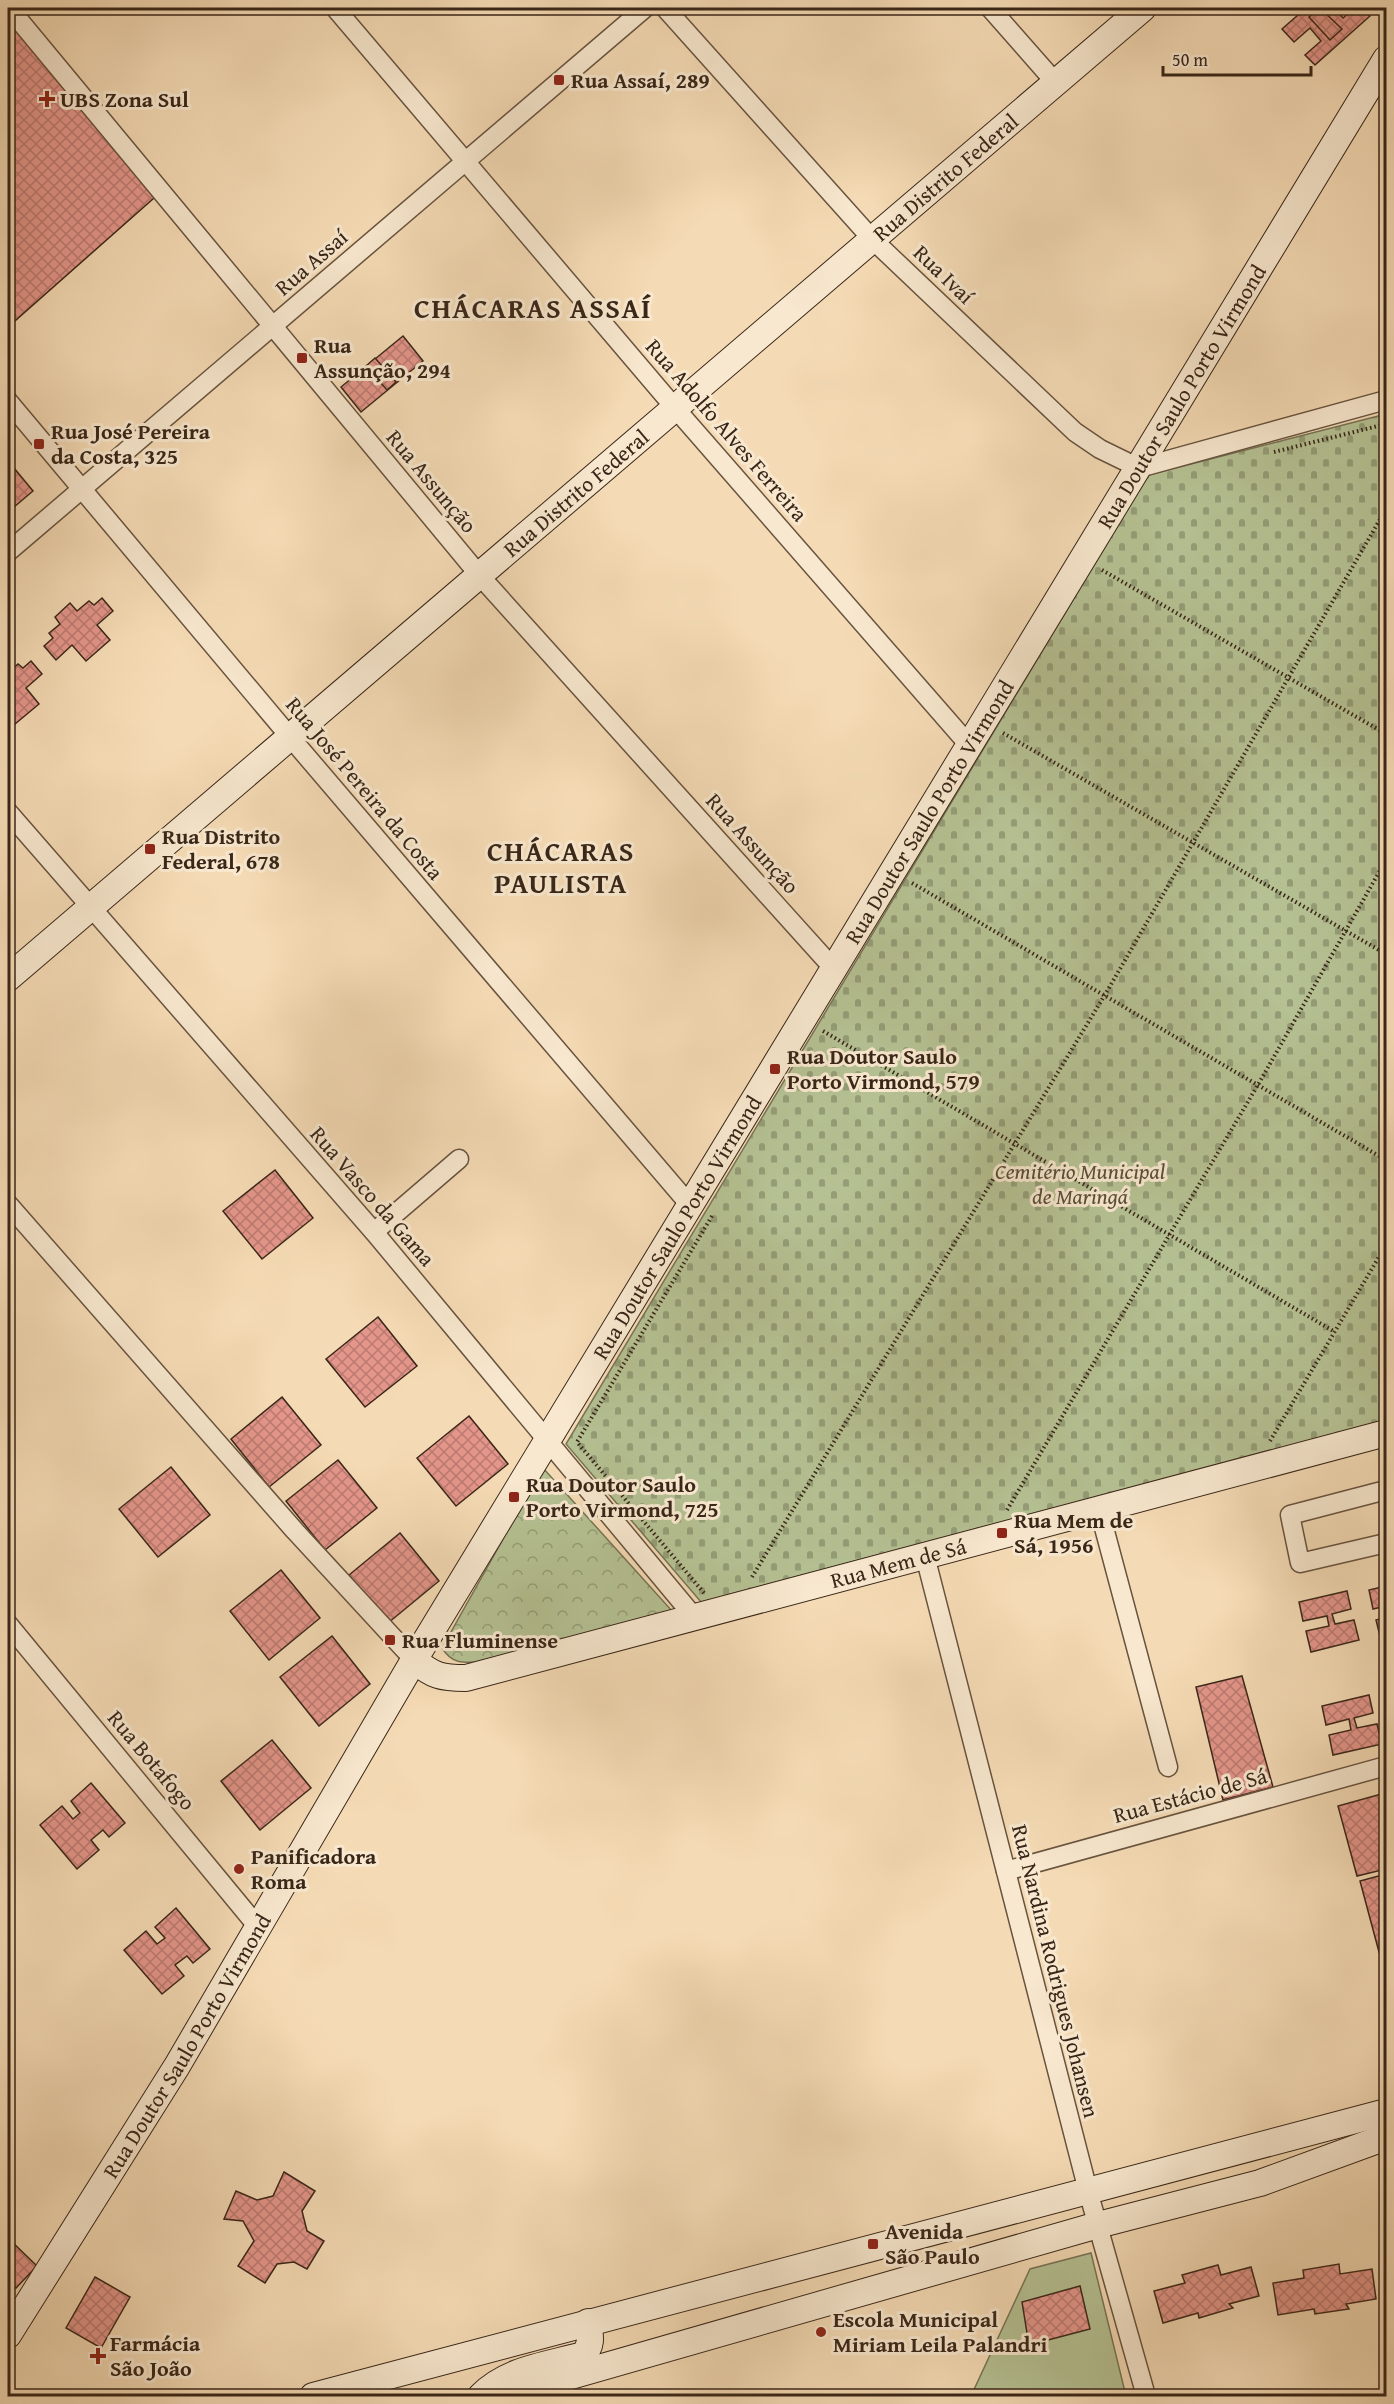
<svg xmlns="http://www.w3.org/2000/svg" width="1394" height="2404" viewBox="0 0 1394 2404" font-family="'Gentium Book Plus',serif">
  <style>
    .grass { fill: #b5c193; stroke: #777456; stroke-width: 1.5 }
    .cemetery { fill: url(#cemetery-stones); stroke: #777456; stroke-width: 1.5 }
    .park { fill: url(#park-crowns); stroke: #777456; stroke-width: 1.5 }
    .building { fill: url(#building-cross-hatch); stroke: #392618; stroke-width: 1.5 }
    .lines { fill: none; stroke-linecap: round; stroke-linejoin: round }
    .street-casing { stroke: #68533f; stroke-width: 21 }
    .secondary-casing { stroke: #392618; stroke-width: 28 }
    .path { stroke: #392618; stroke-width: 4; stroke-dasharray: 1.5 3; stroke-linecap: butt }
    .street { stroke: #f8e8cf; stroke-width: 18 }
    .secondary { stroke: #f8e8cf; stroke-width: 26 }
    .poi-dot { fill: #8f2418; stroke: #f8e8cf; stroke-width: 2 }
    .labels { text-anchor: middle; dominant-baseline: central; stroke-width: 6; stroke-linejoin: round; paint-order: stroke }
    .poi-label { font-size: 22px; font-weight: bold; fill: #392618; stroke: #f8e8cf; text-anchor: start }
    .street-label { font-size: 22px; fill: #392618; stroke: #f8e8cf }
    .park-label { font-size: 22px; font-style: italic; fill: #584d37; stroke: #f8e8cf }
    .district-label { font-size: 28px; font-weight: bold; letter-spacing: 1.5px; fill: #392618; stroke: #f8e8cf }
  </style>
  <defs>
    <pattern id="cemetery-stones" width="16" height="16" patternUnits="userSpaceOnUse" patternTransform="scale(1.5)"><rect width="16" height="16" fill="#b5c193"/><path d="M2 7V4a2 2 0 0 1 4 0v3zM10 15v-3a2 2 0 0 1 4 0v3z" fill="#949d77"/></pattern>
    <pattern id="park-crowns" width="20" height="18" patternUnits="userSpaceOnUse" patternTransform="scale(1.5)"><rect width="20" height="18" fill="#b5c193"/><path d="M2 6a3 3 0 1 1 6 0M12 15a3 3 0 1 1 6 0" fill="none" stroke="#949d77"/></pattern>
    <pattern id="building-cross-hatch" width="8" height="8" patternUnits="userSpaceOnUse" patternTransform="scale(1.5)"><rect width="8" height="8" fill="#e5968b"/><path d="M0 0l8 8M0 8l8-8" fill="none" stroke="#bb7a71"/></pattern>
  </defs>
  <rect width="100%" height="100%" fill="#f5dbb5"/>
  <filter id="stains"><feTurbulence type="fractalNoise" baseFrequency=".00333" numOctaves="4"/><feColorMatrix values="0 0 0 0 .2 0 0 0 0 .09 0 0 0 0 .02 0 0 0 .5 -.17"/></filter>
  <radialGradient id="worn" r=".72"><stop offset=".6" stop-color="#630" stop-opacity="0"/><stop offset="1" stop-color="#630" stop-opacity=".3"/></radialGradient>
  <path class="grass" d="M1091 2253 1126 2396H971L1030 2269Z"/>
  <path class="cemetery" d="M1386 414V1420L701 1602 566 1444 1148 475Z"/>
  <path class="park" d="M543 1468 673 1612 480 1662C463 1663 452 1664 442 1648Z"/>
  <g class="building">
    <path d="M8 8 162 191 8 327Z"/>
    <path d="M1306 8H1334L1343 18 1354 8H1363L1370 16 1315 65 1305 55 1321 41 1310 28 1294 42 1282 29Z"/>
    <path d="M1320 8 1342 29 1330 40 1309 17Z"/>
    <path d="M403 336 423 361 361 412 341 387Z"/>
    <path d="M375 358 396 382 387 390 366 366Z"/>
    <path d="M14 468 33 491 14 507 9 502 8 503V473Z"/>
    <path d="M102 598 113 611 97 625 110 640 86 661 72 645 56 660 44 646 53 638 49 633 60 624 55 617 70 603 77 611 89 601 94 605Z"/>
    <path d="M31 661 42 674 26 688 39 704 15 724 8 716V673L18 664 23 668Z"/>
    <path d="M275 1170 313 1218 262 1259 223 1211Z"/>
    <path d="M378 1317 417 1366 365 1407 326 1359Z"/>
    <path d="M282 1397 321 1445 269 1487 231 1439Z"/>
    <path d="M469 1416 508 1464 456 1506 417 1458Z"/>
    <path d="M338 1460 377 1508 325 1550 286 1501Z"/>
    <path d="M171 1467 210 1515 158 1557 119 1509Z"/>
    <path d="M400 1533 439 1581 388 1623 349 1575Z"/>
    <path d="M281 1570 320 1618 269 1660 230 1611Z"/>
    <path d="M1386 1586V1606L1373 1609 1369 1590Z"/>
    <path d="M1347 1591 1351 1609 1332 1614 1335 1624 1354 1620 1359 1640 1311 1652 1306 1631 1329 1626 1327 1616 1303 1621 1299 1602Z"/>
    <path d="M1386 1617V1639L1381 1640 1376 1620Z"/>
    <path d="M332 1636 370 1684 319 1726 280 1677Z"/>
    <path d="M1242 1676 1273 1787 1223 1800 1196 1687Z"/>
    <path d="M1369 1695 1373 1713 1354 1718 1357 1728 1377 1724 1382 1744 1333 1755 1329 1735 1351 1730 1349 1719 1326 1725 1322 1706Z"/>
    <path d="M272 1740 311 1788 260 1830 221 1781Z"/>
    <path d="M91 1783 125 1823 109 1837 103 1830 91 1840 99 1850 77 1869 40 1825 62 1806 73 1819 80 1813 71 1801Z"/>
    <path d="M1385 1793 1386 1869 1357 1876 1338 1806Z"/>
    <path d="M1386 1874V1949L1379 1952 1360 1881Z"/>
    <path d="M176 1908 210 1949 193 1963 187 1956 175 1965 184 1976 162 1994 124 1950 146 1931 157 1944 165 1938 155 1927Z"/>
    <path d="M284 2172 315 2191 302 2211 307 2231 324 2241 307 2269 294 2262 277 2264 265 2283 238 2266 254 2241 243 2221 224 2219 236 2191 257 2200 273 2196Z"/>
    <path d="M8 2238 37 2266 16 2288 8 2278Z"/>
    <path d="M1339 2264 1340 2274 1372 2269 1376 2299 1346 2304 1349 2309 1315 2314 1314 2309 1278 2315 1273 2283 1304 2278 1303 2270Z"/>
    <path d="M1218 2265 1221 2275 1251 2267 1259 2296 1229 2304 1233 2308 1199 2318 1198 2313 1163 2323 1154 2291 1185 2283 1182 2275Z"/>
    <path d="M95 2277 130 2297 101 2348 66 2328Z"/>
    <path d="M1080 2286 1090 2329 1029 2345 1022 2302Z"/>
  </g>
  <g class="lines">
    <g class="street-casing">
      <g id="street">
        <path d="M9 8 480 576 834 969"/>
        <path d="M335 8 675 408 969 745"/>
        <path d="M665 8 872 239 1075 432 1100 449 1139 468 1386 400"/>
        <path d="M990 8 1055 82"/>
        <path d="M8 401 290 737 689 1204"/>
        <path d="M8 552 645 8"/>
        <path d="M8 812 374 1232 695 1618"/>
        <path d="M8 1204 295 1531 414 1660"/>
        <path d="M374 1232 459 1159"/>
        <path d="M1386 1490 1290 1515 1300 1563 1386 1543"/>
        <path d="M1099 1509 1168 1767"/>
        <path d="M925 1556 1088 2191 1146 2396"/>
        <path d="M8 1624 258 1927"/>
        <path d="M1006 1871 1386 1766"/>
      </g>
    </g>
    <g class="secondary-casing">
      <g id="secondary">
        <path id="s1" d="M8 978 1143 8"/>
        <path id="s2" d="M414 1660C433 1676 441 1678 466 1678L1386 1433"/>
        <path id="s3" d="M8 2335 177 2066 414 1660 1386 59"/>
        <path d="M313 2396 1386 2112"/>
        <path d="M481 2396C507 2369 548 2365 583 2355 593 2345 590 2335 588 2322"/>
        <path d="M501 2396 1098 2225 1260 2183 1386 2137"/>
      </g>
    </g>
    <g class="path">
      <path d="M1274 452 1386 424"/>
      <path d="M1102 570 1386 734"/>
      <path d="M1003 733 1386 954"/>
      <path d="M912 883 1386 1160"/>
      <path d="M823 1031 1335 1332"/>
      <path d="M1270 1441 1386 1245"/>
      <path d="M1007 1510 1259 1083 1386 860"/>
      <path d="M752 1577 1106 993 1386 509"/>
      <path d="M704 1593 577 1442 712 1216"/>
    </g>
    <use href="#street" class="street"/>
    <use href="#secondary" class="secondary"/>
  </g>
  <g class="poi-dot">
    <rect x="553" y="74" width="12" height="12" rx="3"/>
    <path d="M44 90h6v6h6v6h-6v6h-6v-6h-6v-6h6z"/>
    <rect x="296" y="352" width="12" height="12" rx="3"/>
    <rect x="33" y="438" width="12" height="12" rx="3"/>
    <rect x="144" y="843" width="12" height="12" rx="3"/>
    <rect x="769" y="1063" width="12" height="12" rx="3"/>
    <rect x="508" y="1491" width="12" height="12" rx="3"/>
    <rect x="996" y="1527" width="12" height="12" rx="3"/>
    <rect x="384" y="1634" width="12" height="12" rx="3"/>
    <circle cx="239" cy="1869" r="6"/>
    <rect x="867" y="2238" width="12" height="12" rx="3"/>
    <circle cx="821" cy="2332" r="6"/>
    <path d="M95 2347h6v6h6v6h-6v6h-6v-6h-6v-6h6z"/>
  </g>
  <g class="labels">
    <g class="poi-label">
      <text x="571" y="80">Rua Assaí, 289</text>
      <text x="60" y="99">UBS Zona Sul</text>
      <text x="314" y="345">Rua<tspan x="314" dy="25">Assunção, 294</tspan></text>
      <text x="51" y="431">Rua José Pereira<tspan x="51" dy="25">da Costa, 325</tspan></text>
      <text x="162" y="836">Rua Distrito<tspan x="162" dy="25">Federal, 678</tspan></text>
      <text x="787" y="1056">Rua Doutor Saulo<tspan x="787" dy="25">Porto Virmond, 579</tspan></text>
      <text x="526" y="1484">Rua Doutor Saulo<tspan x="526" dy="25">Porto Virmond, 725</tspan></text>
      <text x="1014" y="1520">Rua Mem de<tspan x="1014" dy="25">Sá, 1956</tspan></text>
      <text x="402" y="1640">Rua Fluminense</text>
      <text x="251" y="1856">Panificadora<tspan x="251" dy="25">Roma</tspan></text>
      <text x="885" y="2231">Avenida<tspan x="885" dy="25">São Paulo</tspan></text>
      <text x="833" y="2319">Escola Municipal<tspan x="833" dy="25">Miriam Leila Palandri</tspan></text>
      <text x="110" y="2343">Farmácia<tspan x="110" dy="25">São João</tspan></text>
    </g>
    <g class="street-label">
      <text stroke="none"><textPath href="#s1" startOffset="1233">Rua Distrito Federal</textPath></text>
      <text transform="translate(311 262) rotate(-41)">Rua Assaí</text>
      <text transform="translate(944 274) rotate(44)">Rua Ivaí</text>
      <text stroke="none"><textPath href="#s3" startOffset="2266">Rua Doutor Saulo Porto Virmond</textPath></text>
      <text transform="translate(727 430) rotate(49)">Rua Adolfo Alves Ferreira</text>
      <text transform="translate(432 481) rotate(50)">Rua Assunção</text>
      <text stroke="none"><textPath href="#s1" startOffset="747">Rua Distrito Federal</textPath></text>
      <text transform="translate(365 788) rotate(50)">Rua José Pereira da Costa</text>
      <text stroke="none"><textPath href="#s3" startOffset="1780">Rua Doutor Saulo Porto Virmond</textPath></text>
      <text transform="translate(753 843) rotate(48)">Rua Assunção</text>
      <text transform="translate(373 1196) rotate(49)">Rua Vasco da Gama</text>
      <text stroke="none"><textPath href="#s3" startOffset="1294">Rua Doutor Saulo Porto Virmond</textPath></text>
      <text stroke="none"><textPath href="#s2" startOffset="504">Rua Mem de Sá</textPath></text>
      <text transform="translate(152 1760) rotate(50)">Rua Botafogo</text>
      <text transform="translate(1190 1795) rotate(-15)">Rua Estácio de Sá</text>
      <text transform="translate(1056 1971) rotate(76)">Rua Nardina Rodrigues Johansen</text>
      <text stroke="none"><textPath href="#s3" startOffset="340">Rua Doutor Saulo Porto Virmond</textPath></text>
    </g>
    <g class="park-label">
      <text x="1080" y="1171">Cemitério Municipal<tspan x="1080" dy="25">de Maringá</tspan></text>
    </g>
    <g class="district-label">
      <text x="533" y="307">CHÁCARAS ASSAÍ</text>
      <text x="561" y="850">CHÁCARAS<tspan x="561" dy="32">PAULISTA</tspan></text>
    </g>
  </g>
  <rect width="1394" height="2404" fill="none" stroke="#f5dbb5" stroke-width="30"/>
  <rect x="9" y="9" width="1376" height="2386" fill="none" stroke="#392618" stroke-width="3"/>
  <rect x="15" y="15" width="1364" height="2374" fill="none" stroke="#392618" stroke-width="1.5"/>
  <path d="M1163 66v9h148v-9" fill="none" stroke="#392618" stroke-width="3"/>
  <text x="1172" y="66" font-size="18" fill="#392618" stroke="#f8e8cf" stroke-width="4.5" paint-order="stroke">50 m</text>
  <rect width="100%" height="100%" filter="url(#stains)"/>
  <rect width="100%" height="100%" fill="url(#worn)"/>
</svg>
